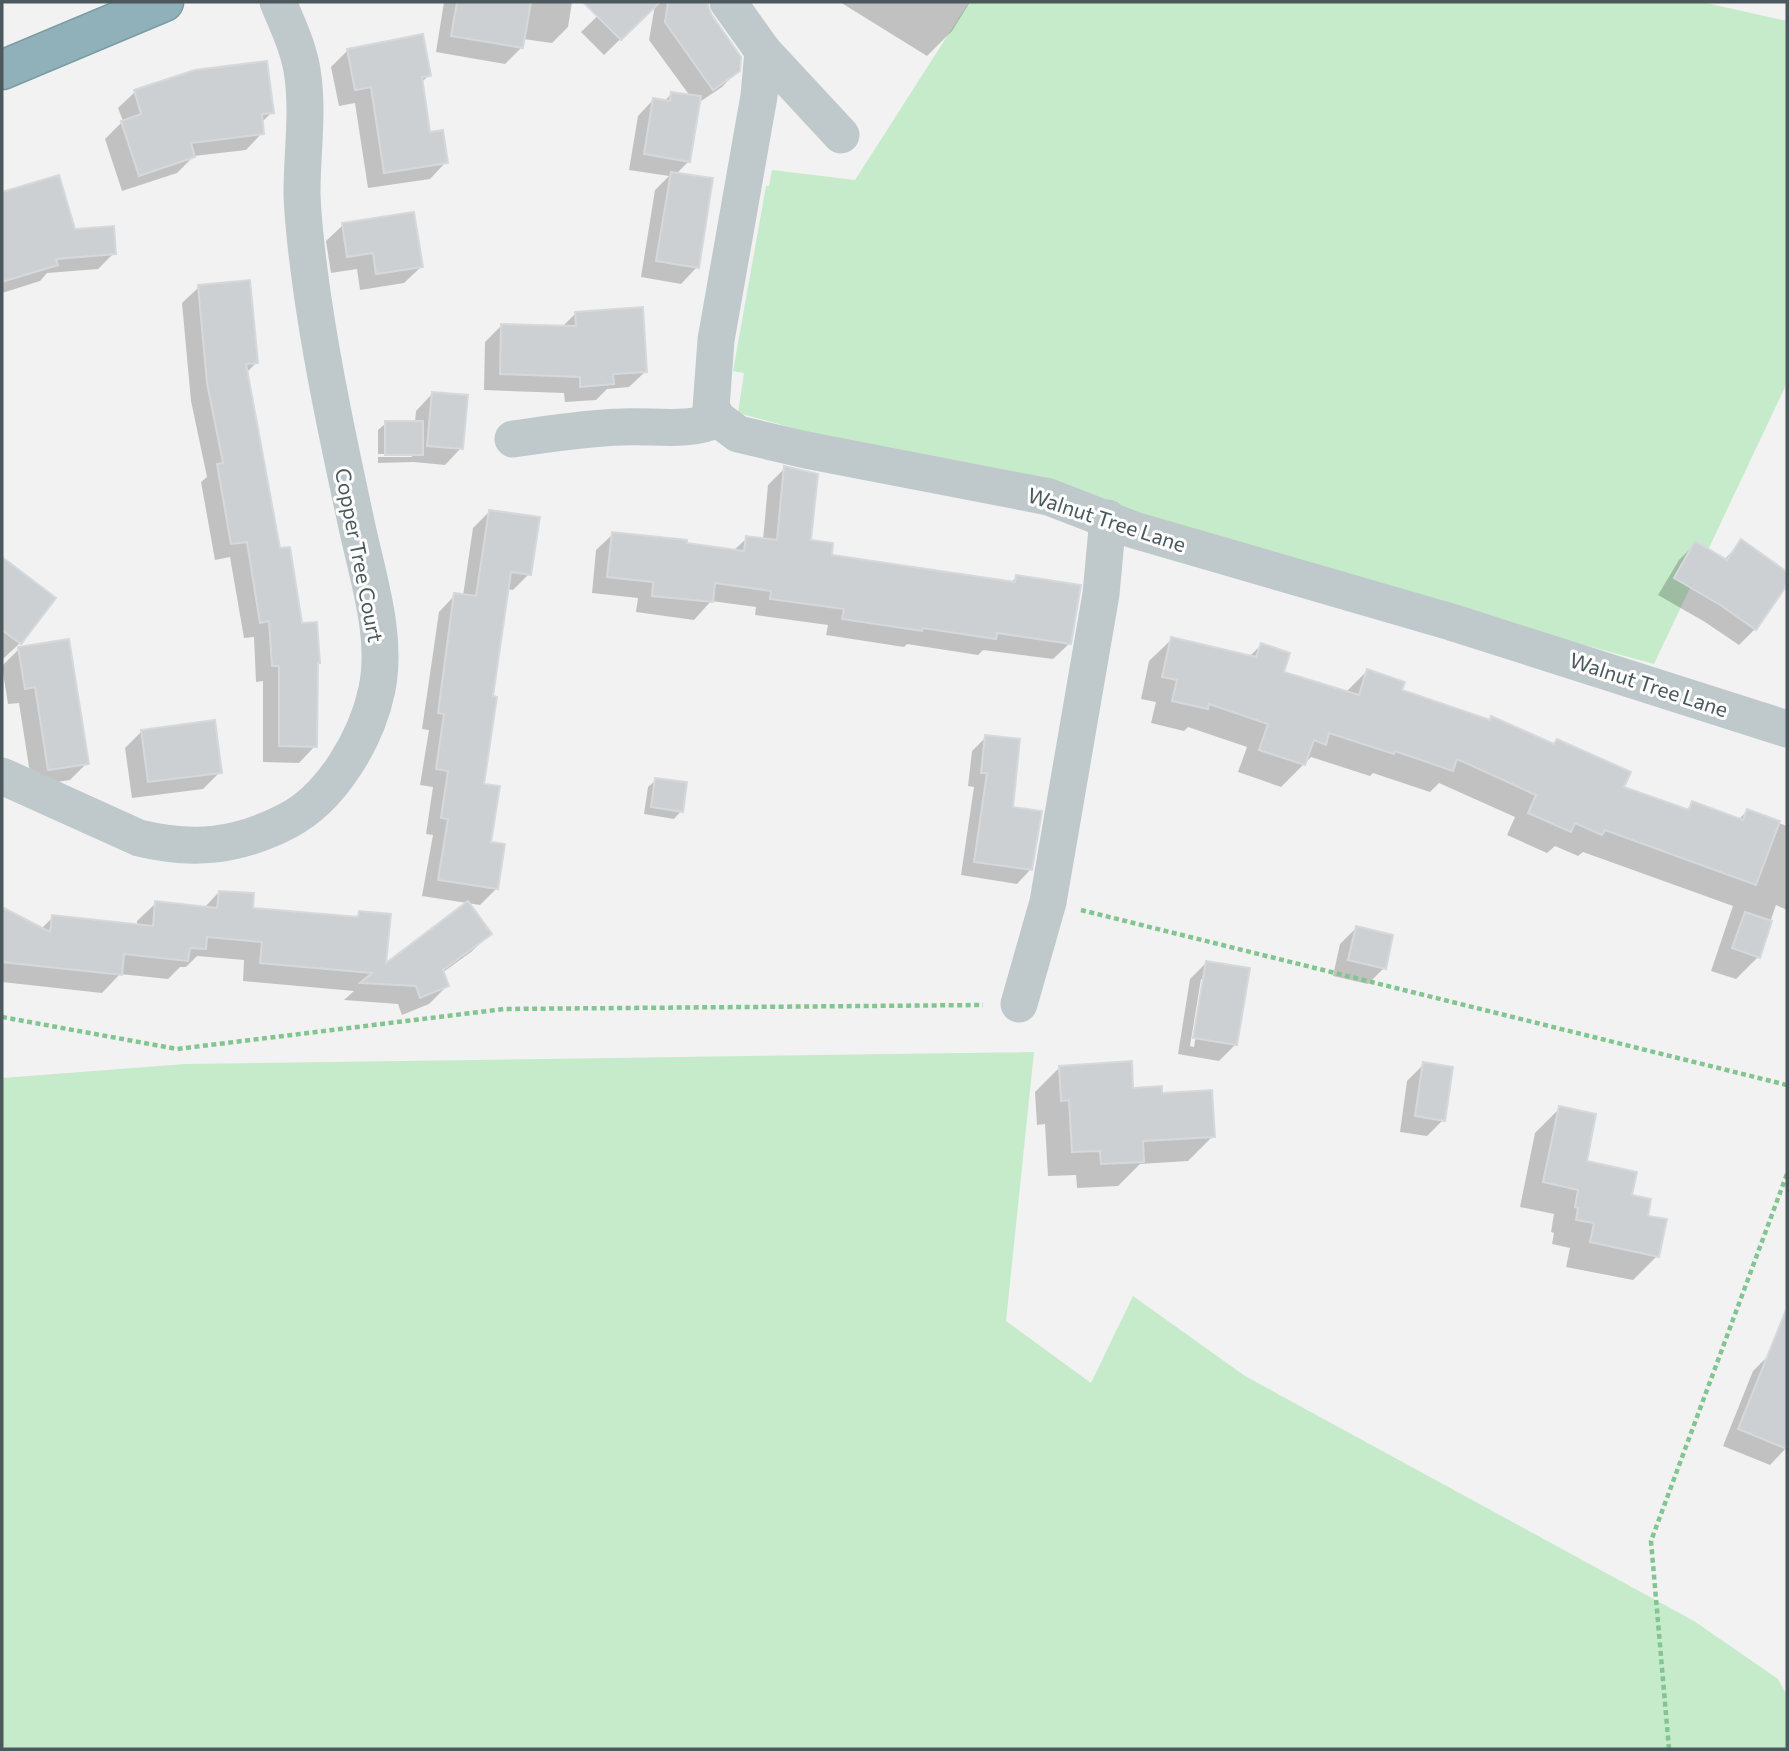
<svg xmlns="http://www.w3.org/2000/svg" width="1789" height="1751" viewBox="0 0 1789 1751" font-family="Commissioner,sans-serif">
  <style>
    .green { fill: #c6ebca }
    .shadow { fill: #0003; fill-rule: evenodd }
    .building { fill: #ccd0d2; stroke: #d6d9dc; stroke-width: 2 }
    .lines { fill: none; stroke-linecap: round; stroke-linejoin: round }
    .highway-casing { stroke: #7b9ba5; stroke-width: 41 }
    .path { stroke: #82c591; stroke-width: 4.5; stroke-dasharray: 5 3.5; stroke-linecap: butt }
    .minor { stroke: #bfc9cc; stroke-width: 37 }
    .highway { stroke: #90b0ba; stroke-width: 38 }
    .labels { text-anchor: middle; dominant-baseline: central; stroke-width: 6; stroke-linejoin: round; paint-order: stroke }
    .street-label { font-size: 21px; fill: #4b595d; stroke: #fff }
  </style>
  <rect width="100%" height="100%" fill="#f3f2f2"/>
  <g class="green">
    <path d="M969 2H1702L1787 21V383L1654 664 738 413 744 373 733 371 766 186H769L772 170 855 180Z"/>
    <path d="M1034 1052 1006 1321 1091 1383 1133 1296 1245 1376 1694 1621 1778 1679 1787 1695V1749H2V1078L185 1064Z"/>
  </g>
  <g class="shadow">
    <path d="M444 2H572L568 27 552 43 523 39 522 47 505 64 436 52Z"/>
    <path d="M612 2H706L738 70 722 87 698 103 689 161 676 174 697 267 681 284 641 277 655 190 669 176 629 170 638 116 653 100 664 102 671 94 690 96 649 40 655 5 604 55 581 32Z"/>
    <path d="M840 2H970L952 31 927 56Z"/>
    <path d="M348 50 429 75 421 83 429 134 446 162 430 179 368 188 355 103 339 106 331 67Z"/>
    <path d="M135 92 272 112 261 123 262 133 246 150 194 156 177 173 122 191 105 139 123 121 118 108Z"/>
    <path d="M57 178 73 231 114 253 98 269 47 273 40 281 2 293V194Z"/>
    <path d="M343 225 421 267 404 283 360 290 357 269 331 273 326 241Z"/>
    <path d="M199 287 256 363 246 373 315 746 299 763 263 762V681L256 682 254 637 244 638 230 557 215 560 201 482 207 477 191 401 182 303Z"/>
    <path d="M576 313 646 371 629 387 607 389 596 400 565 402 564 393 484 390 485 342 502 325 562 327Z"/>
    <path d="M432 394 461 448 445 465 414 462 378 463V457H412V454H378V430L386 423 415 422 416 411Z"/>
    <path d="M785 468 809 541 830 556 1011 583 1016 577 1070 643 1053 659 983 650 978 655 907 644 904 647 826 635 828 625 755 615 756 607 711 601 694 620 636 612 638 598 592 593 596 550 613 534 733 551 747 538 763 540 768 485Z"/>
    <path d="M490 511 529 574 513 590 506 589 491 698 482 785 496 889 480 905 422 896 433 835 426 834 433 787 420 785 429 730 422 729 439 612 455 595 463 596 473 528Z"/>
    <path d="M1741 542 1787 574V582L1755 629 1739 645 1705 622 1658 595 1679 560 1696 543 1724 560Z"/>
    <path d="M2 560 53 599 20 643 3 659Z"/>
    <path d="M1172 639 1249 657 1261 645 1282 673 1345 693 1367 671 1400 691 1488 721 1492 718 1553 745 1557 741 1621 788 1685 811 1692 804 1738 820 1747 811 1787 826V910L1776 905 1758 957 1736 979 1711 971 1733 906 1583 852 1578 856 1555 846 1547 853 1507 835 1515 817 1439 783 1430 792 1373 773 1370 776 1311 757 1281 787 1238 772 1247 747 1188 727 1184 731 1151 723 1156 702 1141 699 1149 661Z"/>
    <path d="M19 649 87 763 70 780 32 786 19 703 8 704 2 666Z"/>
    <path d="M142 731 220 772 203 789 132 798 125 748Z"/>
    <path d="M986 737 1030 870 1017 884 961 875 974 787 968 786 972 751Z"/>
    <path d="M656 780 681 811 674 819 644 814 648 787Z"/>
    <path d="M219 892 251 909 354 918 360 913 384 967 490 934 471 952 442 973 447 986 429 1004 402 1015 398 1004 344 1000 354 991 243 981 244 960 197 956 186 967H180L168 979 120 974 102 993 2 982V909L41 929 53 917 137 926V921L156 903 204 908Z"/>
    <path d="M1356 928 1384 968 1368 984 1333 976 1340 944Z"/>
    <path d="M1206 963 1236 1044 1219 1061 1178 1054 1190 979ZM1201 979H1205L1194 1047 1190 1046Z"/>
    <path d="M1424 1064 1443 1120 1427 1136 1400 1132 1407 1081Z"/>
    <path d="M1060 1067 1131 1090 1160 1095 1213 1136 1188 1161 1140 1164 1118 1186 1077 1188 1076 1175 1048 1176 1045 1124 1037 1125 1035 1092Z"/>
    <path d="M1560 1108 1585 1163 1630 1197 1646 1217 1657 1256 1633 1280 1566 1267 1570 1248 1552 1244 1554 1233 1551 1232 1554 1214 1520 1207 1535 1133Z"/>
    <path d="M1769 1355 1787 1362V1447L1770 1465 1723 1446 1753 1371Z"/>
  </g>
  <g class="building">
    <path d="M457 2H531L523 48 451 36Z"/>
    <path d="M583 2H660L621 40Z"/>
    <path d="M668 2H707L711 14 741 57 740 71 713 90 665 22Z"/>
    <path d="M423 34 431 76 422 77 430 132 443 130 448 163 384 173 371 87 355 90 347 49Z"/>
    <path d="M267 61 274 113 262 114 264 134 191 143 195 157 139 176 121 121 141 114 134 90 195 70Z"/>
    <path d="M671 92 701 96 690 162 644 154 653 98 670 101Z"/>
    <path d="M671 172 713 178 699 268 656 261Z"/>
    <path d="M59 175 75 229 114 226 116 254 56 259 58 265 2 282V192Z"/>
    <path d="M414 212 423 267 376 274 373 253 347 257 342 223Z"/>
    <path d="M250 280 258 363 246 364 280 548 290 547 302 623 317 622 320 663H318L317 747 279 746V666H272L269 621 260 623 247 542 231 544 217 464 223 463 207 383 198 285Z"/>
    <path d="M643 307 647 372 613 374 614 384 580 387V377L500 374 501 324 576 326 575 312Z"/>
    <path d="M432 392 468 395 463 449 427 446Z"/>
    <rect x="385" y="421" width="38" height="34"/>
    <path d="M784 466 818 474 811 540 833 543 832 555 1015 582 1016 575 1081 585 1071 644 997 633 996 639 923 628 922 631 842 619 844 609 770 599 771 591 715 583 713 602 652 596 653 582 607 577 612 532 687 540V543L744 551 746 536 777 540Z"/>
    <path d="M489 510 540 517 531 575 511 572 493 696 497 697 484 784 500 786 491 842 505 844 498 889 438 880 448 819 441 818 448 771 436 769 444 714 438 713 454 593 476 596Z"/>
    <path d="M1741 539 1787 572V585L1756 630 1722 606 1674 578 1695 541 1727 560Z"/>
    <path d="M2 557 56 598 21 644 2 630Z"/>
    <path d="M1171 637 1256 657 1261 643 1290 653 1284 672 1359 695 1367 669 1405 682 1402 690 1490 720 1491 716 1554 744 1557 739 1631 772 1624 787 1689 810 1692 801 1743 820 1747 809 1780 821 1756 885 1605 830 1602 835 1575 823 1571 832 1528 813 1536 795 1457 759 1453 771 1395 751 1394 754 1329 733 1326 745 1314 740 1305 765 1259 750 1268 724 1209 704 1208 709 1172 701 1177 680 1162 677Z"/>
    <path d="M69 639 89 764 48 770 35 687 25 689 18 647Z"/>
    <path d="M215 720 222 773 148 782 141 730Z"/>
    <path d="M985 735 1020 739 1013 807 1042 811 1032 870 974 862 987 773H981Z"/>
    <path d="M655 778 687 782 683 812 651 807Z"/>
    <path d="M219 891 254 893 253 908 358 917 359 911 391 914 386 963 468 901 492 934 443 970 449 986 420 998 416 986 360 983 372 973 260 963 262 942 207 937 206 949 190 948 188 961 124 954 122 975 2 962V907L50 932 52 915 153 926 155 901 217 908Z"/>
    <path d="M1745 912 1772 921 1760 958 1732 948Z"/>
    <path d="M1356 926 1393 935 1386 969 1348 960Z"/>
    <path d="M1206 961 1250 968 1237 1045 1193 1038Z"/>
    <path d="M1132 1061 1133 1088 1162 1086V1093L1212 1090 1215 1137 1143 1141 1144 1162 1101 1164 1100 1151 1072 1152 1069 1100 1061 1101 1059 1066Z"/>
    <path d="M1423 1062 1453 1067 1445 1121 1415 1116Z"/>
    <path d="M1559 1106 1596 1114 1587 1161 1637 1172 1632 1195 1651 1199 1648 1216 1667 1219 1659 1257 1590 1242 1594 1223 1576 1220 1578 1208 1575 1207 1578 1190 1543 1182Z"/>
    <path d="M1786 1310H1787V1449L1738 1429Z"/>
  </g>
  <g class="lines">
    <g class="highway-casing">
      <path id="highway" d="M2 70 164 2"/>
    </g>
    <g class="path">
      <path d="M1081 910 1787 1085"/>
      <path d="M2 1017 177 1049 504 1009 983 1005"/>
      <path d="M1669 1749 1651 1541 1787 1174"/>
    </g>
    <g class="minor">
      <path d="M728 2 763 51 759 96 716 340 711 408 718 419 738 434 806 450 1049 497 1134 530 1451 622 1787 729"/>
      <path d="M763 51 841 135"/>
      <path d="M513 439C549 434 585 428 621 427 654 425 688 433 718 419"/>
      <path d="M2 776 139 838C193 851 237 847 287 821 332 798 367 738 377 689 388 635 367 575 356 522 340 448 324 374 313 299 308 264 303 228 302 193 302 154 308 115 303 77 300 50 288 26 278 2"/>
      <path d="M1019 1004 1048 902 1101 594 1108 518"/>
    </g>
    <use href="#highway" class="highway"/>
  </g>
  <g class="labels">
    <g class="street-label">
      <text transform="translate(1107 519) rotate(18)">Walnut Tree Lane</text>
      <text transform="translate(360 555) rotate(79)">Copper Tree Court</text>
      <text transform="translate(1649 684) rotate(18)">Walnut Tree Lane</text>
    </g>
  </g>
  <rect width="1789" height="1751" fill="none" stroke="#4b595d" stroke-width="7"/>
</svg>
